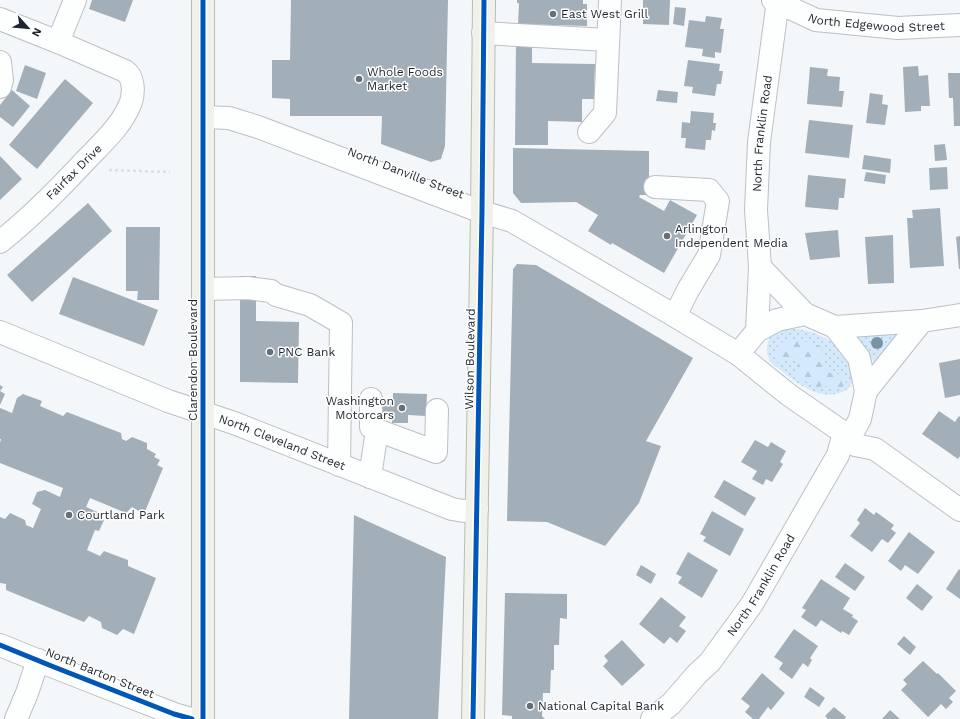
<svg xmlns="http://www.w3.org/2000/svg" width="960" height="719" viewBox="0 0 960 719" font-family="'Work Sans',sans-serif">
  <style>
    .grass { fill: url(#grass-dots) }
    .forest { fill: url(#forest-firs) }
    .building { fill: #a3afb8 }
    .lines { fill: none; stroke-linecap: round; stroke-linejoin: round }
    .minor-casing { stroke: #bac0c5; stroke-width: 24 }
    .major-casing { stroke: #b8bcb1; stroke-width: 24 }
    .path { stroke: #dddedf; stroke-width: 2.5; stroke-dasharray: 3 3; stroke-linecap: butt }
    .minor { stroke: #fdfefe; stroke-width: 22 }
    .major { stroke: #eff1ea; stroke-width: 22 }
    .cycleway-casing { stroke: #fff; stroke-width: 8 }
    .cycleway { stroke: #0057b8; stroke-width: 5 }
    .tree { fill: #7a93a5 }
    .poi-dot { fill: #686e75; stroke: #fff; stroke-width: 1.5 }
    .labels { text-anchor: middle; dominant-baseline: central; stroke-width: 3; stroke-linejoin: round; paint-order: stroke }
    .poi-label { font-size: 12px; fill: #1c252d; stroke: #fff; text-anchor: start }
    .street-label { font-size: 12px; fill: #1c252d; stroke: #fff }
  </style>
  <defs>
    <pattern id="grass-dots" width="8" height="8" patternUnits="userSpaceOnUse"><rect width="8" height="8" fill="#d4eafc"/><path d="M2 2h.1M6 6h.1" fill="none" stroke="#b5c9d8" stroke-width="1.8" stroke-linecap="round"/></pattern>
    <pattern id="forest-firs" width="22" height="20" patternUnits="userSpaceOnUse"><rect width="22" height="20" fill="#d4eafc"/><path d="M5 1l3.5 6h-7zM16 11l3.5 6h-7z" fill="#b5c9d8"/></pattern>
  </defs>
  <rect width="100%" height="100%" fill="#f4f7fa"/>
  <g class="grass">
    <path d="M785 328C812 328 845 342 852 369 854 377 853 383 848 389 826 404 799 386 782 371 778 368 773 365 770 361 765 353 766 339 774 333 777 331 782 330 785 328Z"/>
    <path d="M899 332 877 363 874 362 866 350 856 340V336Z"/>
  </g>
  <path class="forest" d="M787 341 809 342 822 347 827 371 830 373 843 375 847 380 844 385 840 388 827 386 815 387 796 375 799 360 797 358 779 363 777 362C775 350 772 344 787 341Z"/>
  <g class="building">
    <path d="M92 0H133L125 22 89 9Z"/>
    <path d="M291 0H448L445 146 441 159 431 162 381 144 382 116H290V99L272 98V60H290Z"/>
    <path d="M517 0H583V4H587V26L518 24 519 3H517Z"/>
    <path d="M643 0H670L669 25 643 24Z"/>
    <path d="M675 7 686 8 684 26 673 24Z"/>
    <path d="M706 16 722 18 720 29H724L721 53 715 52V58L702 56 703 49 685 47 689 20 705 22Z"/>
    <path d="M516 43H532V63L595 64 594 99H582V122L548 121V145H515Z"/>
    <path d="M688 60 720 64 719 71H723L721 84H717L715 96 692 93 693 87 684 86Z"/>
    <path d="M25 65 46 73 37 99 16 91Z"/>
    <path d="M918 66 919 76 928 75 930 106H921V111L905 112 903 67Z"/>
    <path d="M810 67 828 69 827 76 840 77 839 91H844L842 107 807 104Z"/>
    <path d="M948 73H960V126H954L953 98H949Z"/>
    <path d="M65 79 93 103 37 169 9 145Z"/>
    <path d="M12 90 30 106 13 127 0 117V105Z"/>
    <path d="M658 90 678 92 677 103 656 101Z"/>
    <path d="M870 93 883 95 882 104 888 105 885 125 866 123Z"/>
    <path d="M691 111 714 113 713 123H716L715 131 712 130 711 140H706L705 150 685 148 686 138H681L682 122 690 123Z"/>
    <path d="M809 120 853 125 849 158 805 153Z"/>
    <path d="M945 144 947 160 935 161 934 145Z"/>
    <path d="M513 148 649 151V195H640L639 197 664 211 670 200 697 215 664 273 612 243 611 245 588 231 598 215 576 202 521 203 513 193Z"/>
    <path d="M864 155 891 159 890 173 862 169Z"/>
    <path d="M0 156 22 179 0 200Z"/>
    <path d="M947 167 948 189 930 190 929 168Z"/>
    <path d="M866 172 886 175 885 184 864 181Z"/>
    <path d="M808 175 846 179 844 198H839L838 210 805 207Z"/>
    <path d="M88 203 112 231 32 302 7 275Z"/>
    <path d="M940 208 944 266 910 268 907 218H913L912 210Z"/>
    <path d="M126 227H160L159 300H137L138 291H126Z"/>
    <path d="M838 230 840 257 810 260 805 233Z"/>
    <path d="M893 235 894 283 868 284 865 237Z"/>
    <path d="M960 236V269H959L956 237Z"/>
    <path d="M517 264 536 265 693 358 646 441 661 446 639 503 605 546 547 522 507 521 513 269Z"/>
    <path d="M240 276H256V321L299 322 298 383 240 382Z"/>
    <path d="M73 277 158 310 144 346 59 314Z"/>
    <path d="M960 359V395L945 398 939 363Z"/>
    <path d="M0 385 3 387 0 391 5 394 0 405Z"/>
    <path d="M393 393 427 394 426 416 408 415V423H392V414L378 413V402H393Z"/>
    <path d="M23 394 42 401 40 406 63 416 67 412 121 433 122 439 126 441 132 437 147 443V449L156 454 154 457 160 460 157 465 163 468 144 514 132 507 126 513 90 498 86 507 100 513 99 518 104 520 99 531 95 530 87 550 100 556 104 551 128 560V566L156 578 134 634 123 629 117 635 102 628 101 622 89 616 84 622 6 590V584L0 583V517L5 519 10 513 25 520 26 525 33 528 41 509 32 504 37 492 45 490 60 497 63 488 0 463V443L1 439H0V408L12 413 17 398Z"/>
    <path d="M939 411 955 422 959 416 960 417V456L958 459 922 434Z"/>
    <path d="M755 440 768 447 771 442 786 451 780 462 783 464 772 482 766 479 763 485 752 479 757 471 741 462Z"/>
    <path d="M724 480 756 498 745 516 714 497Z"/>
    <path d="M865 508 874 515 876 512 894 525 891 529 896 533 888 543 882 539 872 552 850 536 860 523 857 520Z"/>
    <path d="M712 511 744 529 730 556 703 541 706 537 700 534Z"/>
    <path d="M354 515 446 557 438 719H349Z"/>
    <path d="M909 532 935 552 918 574 905 565 901 571 888 561Z"/>
    <path d="M688 552 718 570 702 598 678 583 682 577 676 574Z"/>
    <path d="M845 563 865 577 855 591 835 577Z"/>
    <path d="M641 565 656 574 651 584 636 575Z"/>
    <path d="M959 569 960 570V599L946 589Z"/>
    <path d="M821 579 850 598 843 609 853 615 852 617 858 621 849 635 842 631 841 633 821 620 816 627 801 617 806 610 802 608Z"/>
    <path d="M917 584 933 597 922 611 906 598Z"/>
    <path d="M505 593 567 594V619L560 618 559 645H554V670H551L550 693H543L542 716 545 719H512V716L502 715Z"/>
    <path d="M661 597 686 617 679 626 686 631 677 643 670 637 664 644 639 624Z"/>
    <path d="M794 629 818 646 810 658 812 660 808 667 803 663 792 679 779 669 783 663 774 657Z"/>
    <path d="M904 636 916 647 910 655 897 644Z"/>
    <path d="M622 640 645 665 622 686 603 666 608 661 604 656Z"/>
    <path d="M923 661 937 674 938 673 956 691 949 698 953 702 946 709 941 704 928 717 901 690 907 684 903 680Z"/>
    <path d="M762 673 785 693 771 710 768 707 759 719H753L745 712 750 706 741 699Z"/>
    <path d="M810 687 825 698 819 707 804 697Z"/>
    <path d="M834 707 846 717 845 719H828L825 716Z"/>
    <path d="M890 710 900 719H882Z"/>
  </g>
  <g class="lines">
    <g class="minor-casing">
      <g id="minor">
        <path id="s1" d="M773 0 816 20 898 28 960 25"/>
        <path d="M0 19 58 42 125 71C134 77 134 92 131 102 122 126 101 144 84 162 58 190 30 218 0 242"/>
        <path d="M483 33 608 40"/>
        <path d="M58 42 75 0"/>
        <path d="M0 62 2 80 0 87"/>
        <path d="M203 117 229 118 258 127 482 212 512 221 675 316 738 354"/>
        <path d="M589 132 605 113 610 0"/>
        <path d="M655 187 709 190 718 201 709 255 688 290 675 316"/>
        <path d="M760 267 805 314 835 327 859 358 866 391 860 419 849 439 844 433 789 395 738 354 757 331 777 320 805 314"/>
        <path d="M203 289 248 288 271 291 276 295 310 305 341 323 339 465"/>
        <path d="M835 327 922 321 960 315"/>
        <path id="s2" d="M757 331 760 267 756 210 759 142 778 0"/>
        <path id="s3" d="M0 332 168 401 234 423 452 509 464 511 477 509"/>
        <path d="M866 391 922 321"/>
        <path d="M377 430 436 452 437 410"/>
        <path d="M849 439 855 445 875 449 960 510"/>
        <path d="M370 477 377 430 371 427V399"/>
        <path d="M0 645 54 667 174 714 192 719"/>
        <path d="M16 719 27 693 38 660"/>
        <path id="s4" d="M652 719 671 704 697 674 710 662 752 604 838 455 844 433"/>
      </g>
    </g>
    <g class="major-casing">
      <g id="major">
        <path d="M203 0V719"/>
        <path d="M473 719 482 212 484 0"/>
      </g>
    </g>
    <path class="path" d="M109 170 170 172"/>
    <use href="#minor" class="minor"/>
    <use href="#major" class="major"/>
    <g class="cycleway-casing">
      <g id="cycleway">
        <path d="M203 0V719"/>
        <path d="M0 645 54 667 174 714 192 719"/>
        <path d="M473 719 482 212 484 0"/>
      </g>
    </g>
    <use href="#cycleway" class="cycleway"/>
  </g>
  <circle class="tree" cx="877" cy="343" r="6"/>
  <g class="poi-dot">
    <circle cx="553" cy="14" r="4"/>
    <circle cx="359" cy="79" r="4"/>
    <circle cx="667" cy="236" r="4"/>
    <circle cx="270" cy="352" r="4"/>
    <circle cx="402" cy="408" r="4"/>
    <circle cx="69" cy="515" r="4"/>
    <circle cx="530" cy="706" r="4"/>
  </g>
  <g class="labels">
    <g class="poi-label">
      <text x="561" y="14">East West Grill</text>
      <text x="367" y="72">Whole Foods<tspan x="367" dy="14">Market</tspan></text>
      <text x="675" y="229">Arlington<tspan x="675" dy="14">Independent Media</tspan></text>
      <text x="278" y="352">PNC Bank</text>
      <text x="394" y="401" text-anchor="end">Washington<tspan x="394" dy="14">Motorcars</tspan></text>
      <text x="77" y="515">Courtland Park</text>
      <text x="538" y="706">National Capital Bank</text>
    </g>
    <g class="street-label">
      <text stroke="none"><textPath href="#s1" startOffset="108">North Edgewood Street</textPath></text>
      <text stroke="none"><textPath href="#s2" startOffset="198">North Franklin Road</textPath></text>
      <text transform="translate(74 172) rotate(-45)">Fairfax Drive</text>
      <text transform="translate(406 173) rotate(21)">North Danville Street</text>
      <text transform="translate(470 359) rotate(-89)">Wilson Boulevard</text>
      <text transform="translate(193 360) rotate(-90)">Clarendon Boulevard</text>
      <text stroke="none"><textPath href="#s3" startOffset="303">North Cleveland Street</textPath></text>
      <text stroke="none"><textPath href="#s4" startOffset="174">North Franklin Road</textPath></text>
      <text transform="translate(100 673) rotate(22)">North Barton Street</text>
    </g>
  </g>
  <g transform="translate(28 28) rotate(117)" stroke="#ffffff" stroke-width="3" paint-order="stroke">
  <path d="M0-3L7 15L0 10L-7 15Z" fill="#1c252d"/>
  <text y="-6" font-size="11" font-weight="bold" text-anchor="middle" fill="#1c252d">N</text>
  </g>
</svg>
